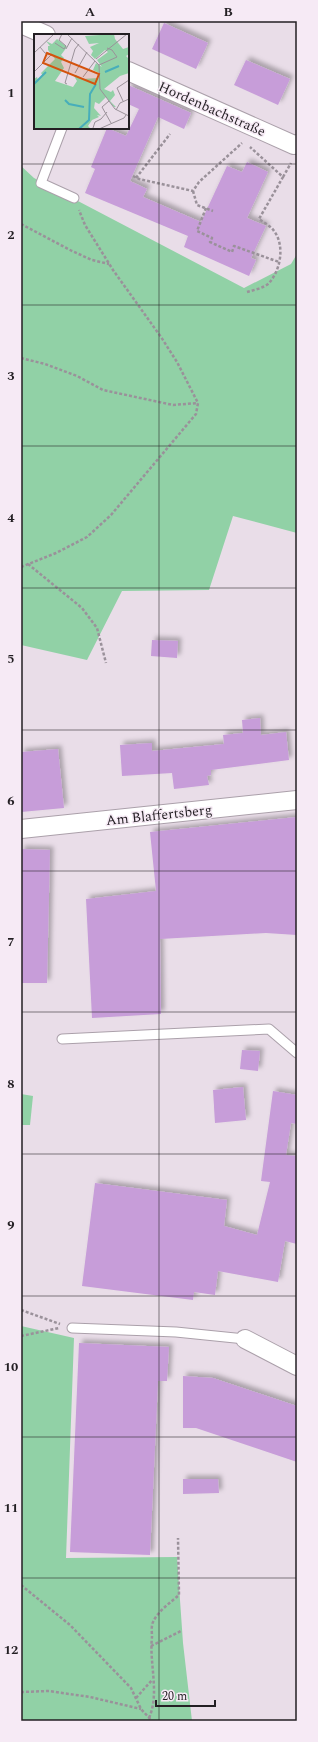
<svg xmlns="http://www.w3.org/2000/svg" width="318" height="1742" viewBox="0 0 318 1742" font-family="Spectral,serif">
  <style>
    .green { fill: #91d1a6 }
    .building { fill: #c79dd9; filter: url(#shadow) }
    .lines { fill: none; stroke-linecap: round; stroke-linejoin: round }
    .lane-casing { stroke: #aba0aa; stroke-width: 11 }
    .street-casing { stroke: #aba0aa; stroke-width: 20 }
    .path { stroke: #9a919a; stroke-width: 2.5; stroke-dasharray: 3 2; stroke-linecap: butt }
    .lane { stroke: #fff; stroke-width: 9 }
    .street { stroke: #fff; stroke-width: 18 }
    .grid { fill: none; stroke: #231f23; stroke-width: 1; stroke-opacity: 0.55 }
    .labels { text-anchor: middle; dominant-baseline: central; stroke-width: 3; stroke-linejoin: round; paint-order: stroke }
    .street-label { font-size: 14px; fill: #231f23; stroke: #f6eaf5 }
    .inset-river { fill: none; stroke: #47aeba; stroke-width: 2 }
    .inset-road { fill: none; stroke: #9a9199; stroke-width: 1 }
    .view { fill: #d4530e; fill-opacity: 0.15; stroke: #d4530e; stroke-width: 2 }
    .inset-edge { fill: none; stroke: #231f23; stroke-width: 2 }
    .neatline { fill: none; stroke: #231f23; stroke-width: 1.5 }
    .grid-label { font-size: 13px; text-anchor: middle; font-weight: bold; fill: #231f23 }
  </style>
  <defs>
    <filter id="shadow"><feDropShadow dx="3.5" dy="-3.5" stdDeviation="2" flood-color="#0004"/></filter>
  </defs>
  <rect width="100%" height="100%" fill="#e9dde8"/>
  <g class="green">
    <path d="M21 166 34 178 244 288 291 264 297 254V533L233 516 209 590 122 591 87 660 21 645Z"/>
    <path d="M21 1094 33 1096 30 1125H21Z"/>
    <path d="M21 1326 74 1338 66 1558 177 1557 183 1643 192 1721H21Z"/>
  </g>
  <g class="building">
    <path d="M164 23 208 43 196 69 152 49Z"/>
    <path d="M246 60 290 79 278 105 234 85Z"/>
    <path d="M128 85 191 113 184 129 158 117 130 181 147 189 143 197 201 222 227 166 242 172 247 162 268 172 247 218 266 226 251 258 256 260 249 276 184 247 188 236 85 193 95 169 91 167 107 128 126 136 139 109 128 104Z"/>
    <path d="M152 640 178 641 177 658 151 656Z"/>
    <path d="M260 718 261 735 286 732 289 760 211 770V775L207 776 209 785 174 789 172 773 122 776 120 745 152 743V751L224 744 223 735 243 733 242 720Z"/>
    <path d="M58 749 64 808 21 812V752Z"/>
    <path d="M297 817V935L266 933 160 939 161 1014 92 1018 86 899 156 891 150 832Z"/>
    <path d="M21 849 50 850 47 983H21Z"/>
    <path d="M242 1050 260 1051 258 1071 240 1069Z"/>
    <path d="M243 1087 246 1120 215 1123 213 1090Z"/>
    <path d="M273 1091 297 1095V1124L291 1123 286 1155 297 1156V1244L285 1241 278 1282 218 1271 215 1295 194 1292 193 1300 82 1286 95 1183 227 1200 224 1226 257 1235 270 1182 261 1181Z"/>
    <path d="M79 1343 169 1347 167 1381H158L150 1555 70 1552Z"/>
    <path d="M183 1376 213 1378 297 1406V1462L196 1428H183Z"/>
    <path d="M183 1479H218L219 1493 183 1494Z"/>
  </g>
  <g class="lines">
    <g class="lane-casing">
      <g id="lane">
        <path d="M62 128 41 183 74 198"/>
        <path d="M62 1039 269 1029 297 1053"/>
        <path d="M72 1328 176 1332 245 1339"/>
      </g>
    </g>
    <g class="street-casing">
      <g id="street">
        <path d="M21 24 46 35"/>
        <path d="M128 71 294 145 297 144"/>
        <path d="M21 829 297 800"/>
        <path d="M245 1339 297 1366"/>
      </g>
    </g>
    <g class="path">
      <path d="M133 176 139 179 193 191 199 182 242 143"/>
      <path d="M283 177 291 163"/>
      <path d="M136 178 170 134"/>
      <path d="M193 191 197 205 213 211"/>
      <path d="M206 208 197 231 212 238 210 242 232 252 234 246 279 262"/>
      <path d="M21 224 72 251 92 260 109 264"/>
      <path d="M247 292C254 290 263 288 268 284 281 271 285 245 274 231 271 226 264 223 259 219L283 177 250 147"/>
      <path d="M21 358 45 364 77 376 103 390 173 405 198 403"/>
      <path d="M28 564 82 608 97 628 106 663"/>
      <path d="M21 567 56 553 87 537 111 515 196 414 198 403 177 362 161 337 113 270 85 225 79 210"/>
      <path d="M21 1310 60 1324"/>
      <path d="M21 1336 59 1328"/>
      <path d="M21 1585 70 1625 131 1688 141 1709 152 1721"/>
      <path d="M151 1646 181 1631"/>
      <path d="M21 1692 49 1691 90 1697 141 1709"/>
      <path d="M136 1698 152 1680"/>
      <path d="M149 1718C160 1693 149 1664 152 1637 152 1633 151 1626 153 1622 158 1611 171 1602 179 1595L178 1538"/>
    </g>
    <use href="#lane" class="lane"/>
    <use href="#street" class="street"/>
  </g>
  <path class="grid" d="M159 21V1721M21 164H297M21 305H297M21 446H297M21 588H297M21 730H297M21 871H297M21 1012H297M21 1154H297M21 1296H297M21 1437H297M21 1578H297"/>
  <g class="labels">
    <g class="street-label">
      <text transform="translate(212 109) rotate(24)">Hordenbachstraße</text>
      <text transform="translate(159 815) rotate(-6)">Am Blaffertsberg</text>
    </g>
  </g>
  <g transform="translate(34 34)">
    <rect width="95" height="95" fill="#e9dde8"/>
    <path d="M80 0 81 5 89 15 95 13V20L92 22 95 25V39L86 42 70 55 77 58 79 56 81 61 76 67 82 73H80L72 63 65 70 61 68 60 74 67 82 63 81 65 83 58 86 54 92 57 95H0V45L3 43 4 46 9 42 7 39 21 25 14 16V12H16L12 7 18 10 23 5 33 13 27 21 30 24 27 28 30 34 21 47 39 53 43 47 40 42 42 41 48 45 64 44 65 39 59 36 62 29 68 33 63 26 74 18 71 16 61 25 57 21 59 17 56 13 65 9 55 10 51 2Z" fill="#91d1a6"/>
    <path class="inset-river" d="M71 38 85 32M0 50 12 38M31 66 35 70 50 73M45 95 55 86 56 60 62 50"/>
    <path class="inset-road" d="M33 0 65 31 66 55 81 75 95 82M21 9 30 15 32 12 25 6 28 0M32 15 38 4M0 19 20 0M62 25 93 0M65 31 83 23 78 16 73 14M0 38 17 21 11 19 6 13M41 39 53 18M49 43 61 27M33 50 31 49 41 15 45 10M75 67 68 73 77 89M89 67 83 54 95 46M82 76 86 69 95 65M59 94 61 88 67 85 73 78M65 95 90 84 92 81"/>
    <path class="view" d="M13 19 65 40 61 50 9 29Z"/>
    <rect width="95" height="95" class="inset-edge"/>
  </g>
  <rect width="318" height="1742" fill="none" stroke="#f6eaf5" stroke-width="44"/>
  <path d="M156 1700v6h59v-6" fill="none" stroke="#231f23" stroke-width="2"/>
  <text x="162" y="1700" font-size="12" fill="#231f23" stroke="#f6eaf5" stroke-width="3" paint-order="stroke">20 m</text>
  <rect x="22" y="22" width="274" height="1698" class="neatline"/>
  <g class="grid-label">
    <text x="90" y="16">A</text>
    <text x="228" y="16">B</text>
    <text x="11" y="97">1</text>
    <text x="11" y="239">2</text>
    <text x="11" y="380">3</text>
    <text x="11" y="522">4</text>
    <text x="11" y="663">5</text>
    <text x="11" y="805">6</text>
    <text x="11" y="946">7</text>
    <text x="11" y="1088">8</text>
    <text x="11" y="1229">9</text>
    <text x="11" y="1371">10</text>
    <text x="11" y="1512">11</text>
    <text x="11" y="1654">12</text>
  </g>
</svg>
